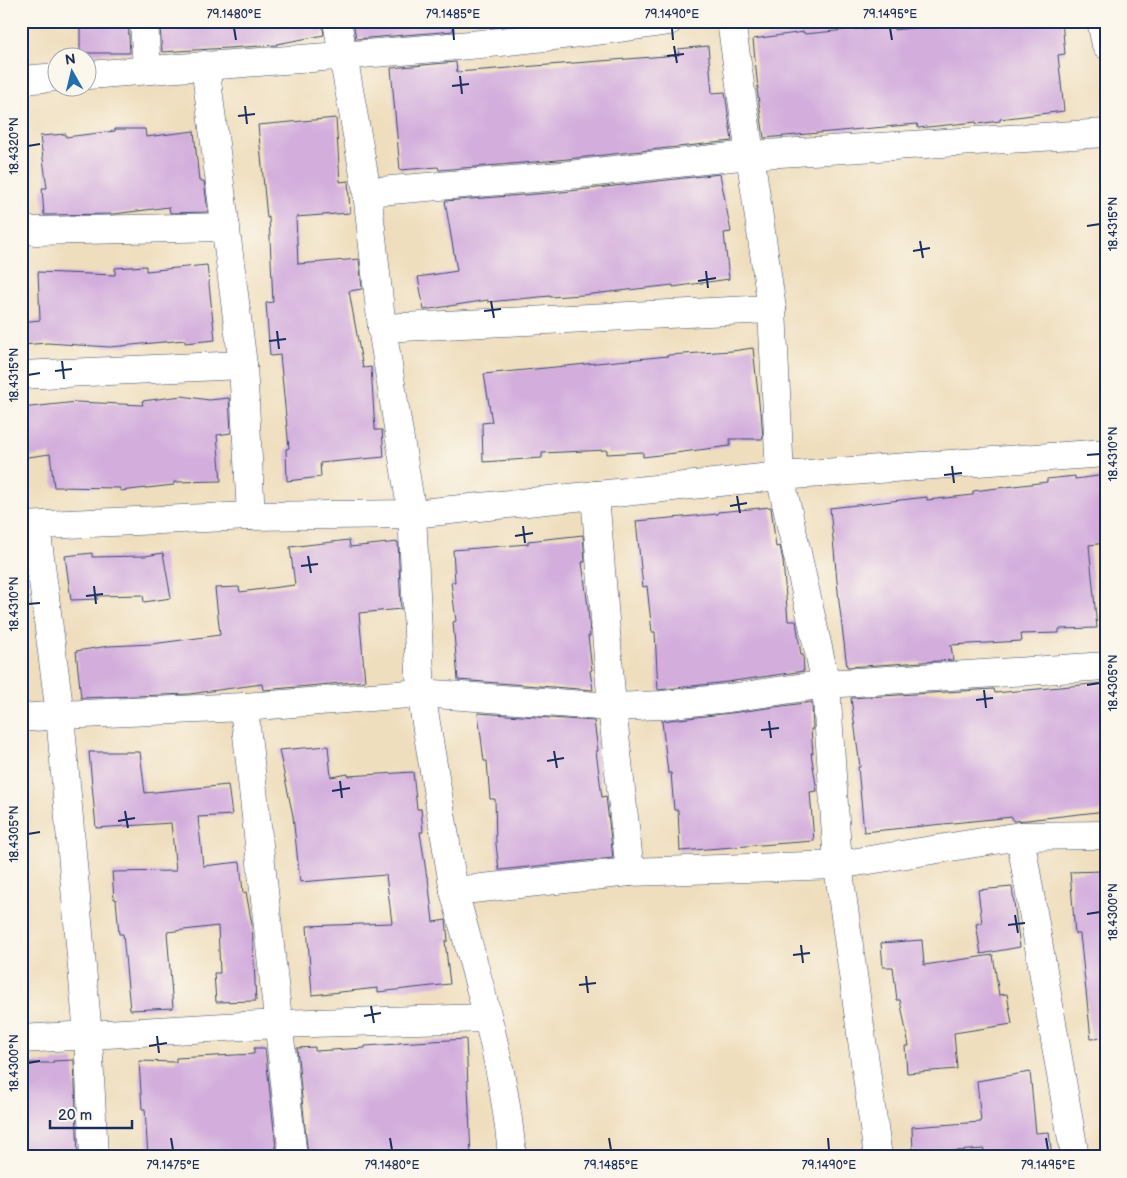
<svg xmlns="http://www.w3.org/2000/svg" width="1127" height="1178" viewBox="0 0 1127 1178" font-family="'Balsamiq Sans',sans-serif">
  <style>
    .building { fill: #d3aedd }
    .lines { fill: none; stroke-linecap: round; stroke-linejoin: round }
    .minor-casing { stroke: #3b496c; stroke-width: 29 }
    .minor { stroke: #fff; stroke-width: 28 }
    .ticks { fill: none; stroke: #1b2f5e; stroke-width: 2 }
    .neatline { fill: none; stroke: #1b2f5e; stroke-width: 2 }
    .ticks-label { font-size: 12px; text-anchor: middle; fill: #1b2f5e }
  </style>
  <rect width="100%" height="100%" fill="#fbf7ec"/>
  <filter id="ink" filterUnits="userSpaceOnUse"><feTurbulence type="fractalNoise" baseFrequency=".02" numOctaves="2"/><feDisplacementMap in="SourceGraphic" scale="10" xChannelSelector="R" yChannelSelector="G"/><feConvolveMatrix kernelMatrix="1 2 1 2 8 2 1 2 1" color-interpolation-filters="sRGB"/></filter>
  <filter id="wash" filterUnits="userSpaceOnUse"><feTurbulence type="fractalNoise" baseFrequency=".0096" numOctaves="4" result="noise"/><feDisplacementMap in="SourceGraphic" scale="20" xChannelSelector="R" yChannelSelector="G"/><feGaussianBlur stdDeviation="1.12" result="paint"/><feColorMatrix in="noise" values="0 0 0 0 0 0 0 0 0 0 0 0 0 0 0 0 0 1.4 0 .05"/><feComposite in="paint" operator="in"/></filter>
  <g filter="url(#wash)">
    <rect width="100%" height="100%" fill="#efdebd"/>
    <g id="blocks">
      <g class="building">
        <path d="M80 21H128L130 53H80Z"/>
        <path d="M207 21H322L324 35 277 44V45L162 52 160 27Z"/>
        <path d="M353 21H452L453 31 356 39Z"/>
        <path d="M939 21H1062L1065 54 1058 55 1064 111 1000 119V121L977 124 976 122 918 128 917 124 764 138 757 89H758L753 39 804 32 805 34 866 28 894 26V30L939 25Z"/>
        <path d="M708 46 712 93 725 92 732 141 558 160 439 170 438 167 400 170 391 68 456 62 457 72 679 55 678 49Z"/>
        <path d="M336 118 340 182 348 181 350 213 296 217 298 264 359 259 362 289 349 291 363 368 371 367 375 430H382L384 457 320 463 321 477 287 481 286 449 289 448 280 355 270 356 266 303 273 302 269 217 267 218 258 125Z"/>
        <path d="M115 129H145L146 137 194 131 199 181H204L208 212 170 213 169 207 114 214 44 215 42 188H47L40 136 66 134V137L115 131Z"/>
        <path d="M720 174 731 232 724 233 729 279 673 287V285L583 295 550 297V296L488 302V300L424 310 418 277 457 271 445 201 562 192Z"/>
        <path d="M207 265 215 340 185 343V340L110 347 47 343 21 345V322L40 320 38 272 115 275V268L146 266V271Z"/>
        <path d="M753 348 760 412H761L763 439H730V446L643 457V452L607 454V450L542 453V458L483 462 482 423 492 422 484 374 668 356V355L732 351Z"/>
        <path d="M182 396 209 400 229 398 231 433 217 435 221 481 174 482V485L120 491V488L54 487 50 454 21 458V408L77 402 143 405 142 401Z"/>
        <path d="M1106 475V543L1089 545 1097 628 1059 629V633L1021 634 1022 641 951 645 953 660 847 667 839 602 830 508 927 497V500L973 495V491L1047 482V479L1075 476V479Z"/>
        <path d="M771 507 776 547 780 546 783 561 788 621H796L801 655H803L804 671 727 682 658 690 655 632H652L647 586 643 587 636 521 718 514V512Z"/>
        <path d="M583 535 585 562H582L588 607 590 636H588L592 670 590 671 593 690 458 680 453 622 456 621 451 582H455L453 550 528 544V541Z"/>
        <path d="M349 540 350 547 398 542 401 609 359 613 365 681 263 690 262 684 189 694 81 698 76 651 109 646 152 644 220 635 215 588 239 587 240 592 295 585 290 547Z"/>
        <path d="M92 553V557L145 556 163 553 171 598 144 602 143 595 97 596 98 599 71 600 65 556Z"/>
        <path d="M1103 683 1106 709V811L1027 820 1013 821 1012 817 864 832 858 767H860L851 698 994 689 995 693Z"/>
        <path d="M812 702 813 729H811L813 753H811L817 791 810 792 814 841 680 851 678 810H674L671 773H668L662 721 731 713Z"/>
        <path d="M478 713 594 721 598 751H596L602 797 606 796 613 858 499 870 496 844 495 799H490L487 761H484Z"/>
        <path d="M328 746 331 777 348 774V776L413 772 417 809H421L423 832H420L427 878H428L433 922 446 920 448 941H445L450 984 378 992V988L312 995 307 926 392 923 386 875 300 882 293 816 279 750Z"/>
        <path d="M89 752H140L145 793 228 785 232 815 198 817 203 866 240 862 243 893 246 892 252 925 256 1001 216 1002 214 973H220L218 926 167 932 173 1008 130 1010 123 934H119L116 899H114L112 872 176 871 171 823 96 828Z"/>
        <path d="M1102 871 1106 911V1038L1091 1039 1080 934H1075L1070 872Z"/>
        <path d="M1012 887 1020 947 981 954 976 924 982 923 978 890Z"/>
        <path d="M922 940 924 965 993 955 999 995 1007 994 1012 1024 954 1033 957 1069 907 1073 905 1046H909L900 1000H897L893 967H883L881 943Z"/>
        <path d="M466 1039 471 1157H308L297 1048 315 1047V1051L365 1048V1046L398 1044V1043Z"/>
        <path d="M254 1048H265L277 1157H148L145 1109H142L139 1061 176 1062V1058L254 1054Z"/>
        <path d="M74 1060 78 1157H21V1063H53V1061Z"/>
        <path d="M1030 1072 1036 1133 1049 1132 1052 1157H984V1149L913 1154 912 1127 981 1122 977 1081Z"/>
      </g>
    </g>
  </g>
  <g filter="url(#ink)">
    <use href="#blocks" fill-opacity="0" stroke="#3b496c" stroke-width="1"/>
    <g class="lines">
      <g class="minor-casing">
        <g id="minor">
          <path d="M144 21 147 70"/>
          <path d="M337 21 367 192 382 328 412 514 421 693 454 891"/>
          <path d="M731 21 772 309 780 476 826 684 838 865 878 1157"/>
          <path d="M1101 21 1106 45"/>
          <path d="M205 65 243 365 251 516"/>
          <path d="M88 75C282 59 477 50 669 21"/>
          <path d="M21 80 58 77"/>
          <path d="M367 192 560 176 749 155 1106 133"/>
          <path d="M21 229 35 231 226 227"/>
          <path d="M382 328 772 309"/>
          <path d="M21 375 243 365"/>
          <path d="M595 495 612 707 630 872"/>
          <path d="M21 526 251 516 412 514 780 476 1106 453"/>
          <path d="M36 526 60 715 88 1036 94 1157"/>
          <path d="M244 707 293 1157"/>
          <path d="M21 718 60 715 244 707 421 693 612 707 662 705 729 698 826 684 1106 666"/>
          <path d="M1020 836 1075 1157"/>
          <path d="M21 1039 277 1024 488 1018"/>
          <path d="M512 1157C505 1066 477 978 454 891L630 872 838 865 1020 836 1106 835"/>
        </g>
      </g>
      <use href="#minor" class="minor"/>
    </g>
  </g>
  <path class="ticks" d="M234 28 236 40M453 28 454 40M672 28 673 40M890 28 892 40M674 46 677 63M667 56 684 54M460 76 462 94M452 86 469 84M245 106 247 124M238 116 255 114M28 146 40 144M1087 226 1100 224M920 241 923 258M913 251 930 248M706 271 708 288M698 281 716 278M491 301 494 318M484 311 501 309M277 331 279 349M269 341 286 339M62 361 64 379M55 371 72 369M28 375 40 373M1087 455 1100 454M952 466 954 483M944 475 962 473M737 496 740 513M730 506 747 503M523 526 525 543M515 536 533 533M308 556 311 573M301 566 318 564M94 586 96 604M86 596 103 594M28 604 40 603M1087 685 1100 683M984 690 986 708M976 700 993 698M769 721 771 738M761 730 779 728M554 751 557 768M547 761 564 758M340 781 342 798M332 791 350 788M125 811 128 828M118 821 135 818M28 834 40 832M1087 914 1100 912M1015 915 1018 933M1008 925 1025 923M801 945 803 963M793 955 810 953M586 976 588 993M579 985 596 983M371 1006 374 1023M364 1016 381 1013M157 1036 159 1053M149 1046 167 1043M28 1063 40 1061M171 1138 173 1150M390 1138 392 1150M609 1138 611 1150M828 1138 829 1150M1046 1138 1048 1150"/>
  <rect width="1127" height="1178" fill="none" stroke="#fbf7ec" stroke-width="55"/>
  <g transform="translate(72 72) rotate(352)"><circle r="24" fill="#fbf7ec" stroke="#a1a7b3"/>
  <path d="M0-4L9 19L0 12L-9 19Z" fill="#1f6fb2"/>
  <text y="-8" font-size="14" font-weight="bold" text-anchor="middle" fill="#1b2f5e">N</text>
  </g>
  <path d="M50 1120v8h82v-8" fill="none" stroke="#1b2f5e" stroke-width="2.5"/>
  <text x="58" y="1120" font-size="15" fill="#1b2f5e" stroke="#fbf7ec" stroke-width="4" paint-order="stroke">20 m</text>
  <rect x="28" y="28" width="1072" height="1122" class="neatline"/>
  <g class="ticks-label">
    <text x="234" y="18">79.1480°E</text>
    <text x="453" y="18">79.1485°E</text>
    <text x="672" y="18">79.1490°E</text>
    <text x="890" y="18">79.1495°E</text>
    <text transform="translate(14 146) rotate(-90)" y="4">18.4320°N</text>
    <text transform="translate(1113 224) rotate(-90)" y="4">18.4315°N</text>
    <text transform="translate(14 375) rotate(-90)" y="4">18.4315°N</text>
    <text transform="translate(1113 454) rotate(-90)" y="4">18.4310°N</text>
    <text transform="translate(14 604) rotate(-90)" y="4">18.4310°N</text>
    <text transform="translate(1113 683) rotate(-90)" y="4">18.4305°N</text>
    <text transform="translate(14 834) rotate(-90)" y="4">18.4305°N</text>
    <text transform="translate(1113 912) rotate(-90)" y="4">18.4300°N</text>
    <text transform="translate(14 1063) rotate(-90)" y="4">18.4300°N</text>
    <text x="173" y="1169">79.1475°E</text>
    <text x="392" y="1169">79.1480°E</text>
    <text x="611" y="1169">79.1485°E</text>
    <text x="829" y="1169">79.1490°E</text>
    <text x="1048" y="1169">79.1495°E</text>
  </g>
</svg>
